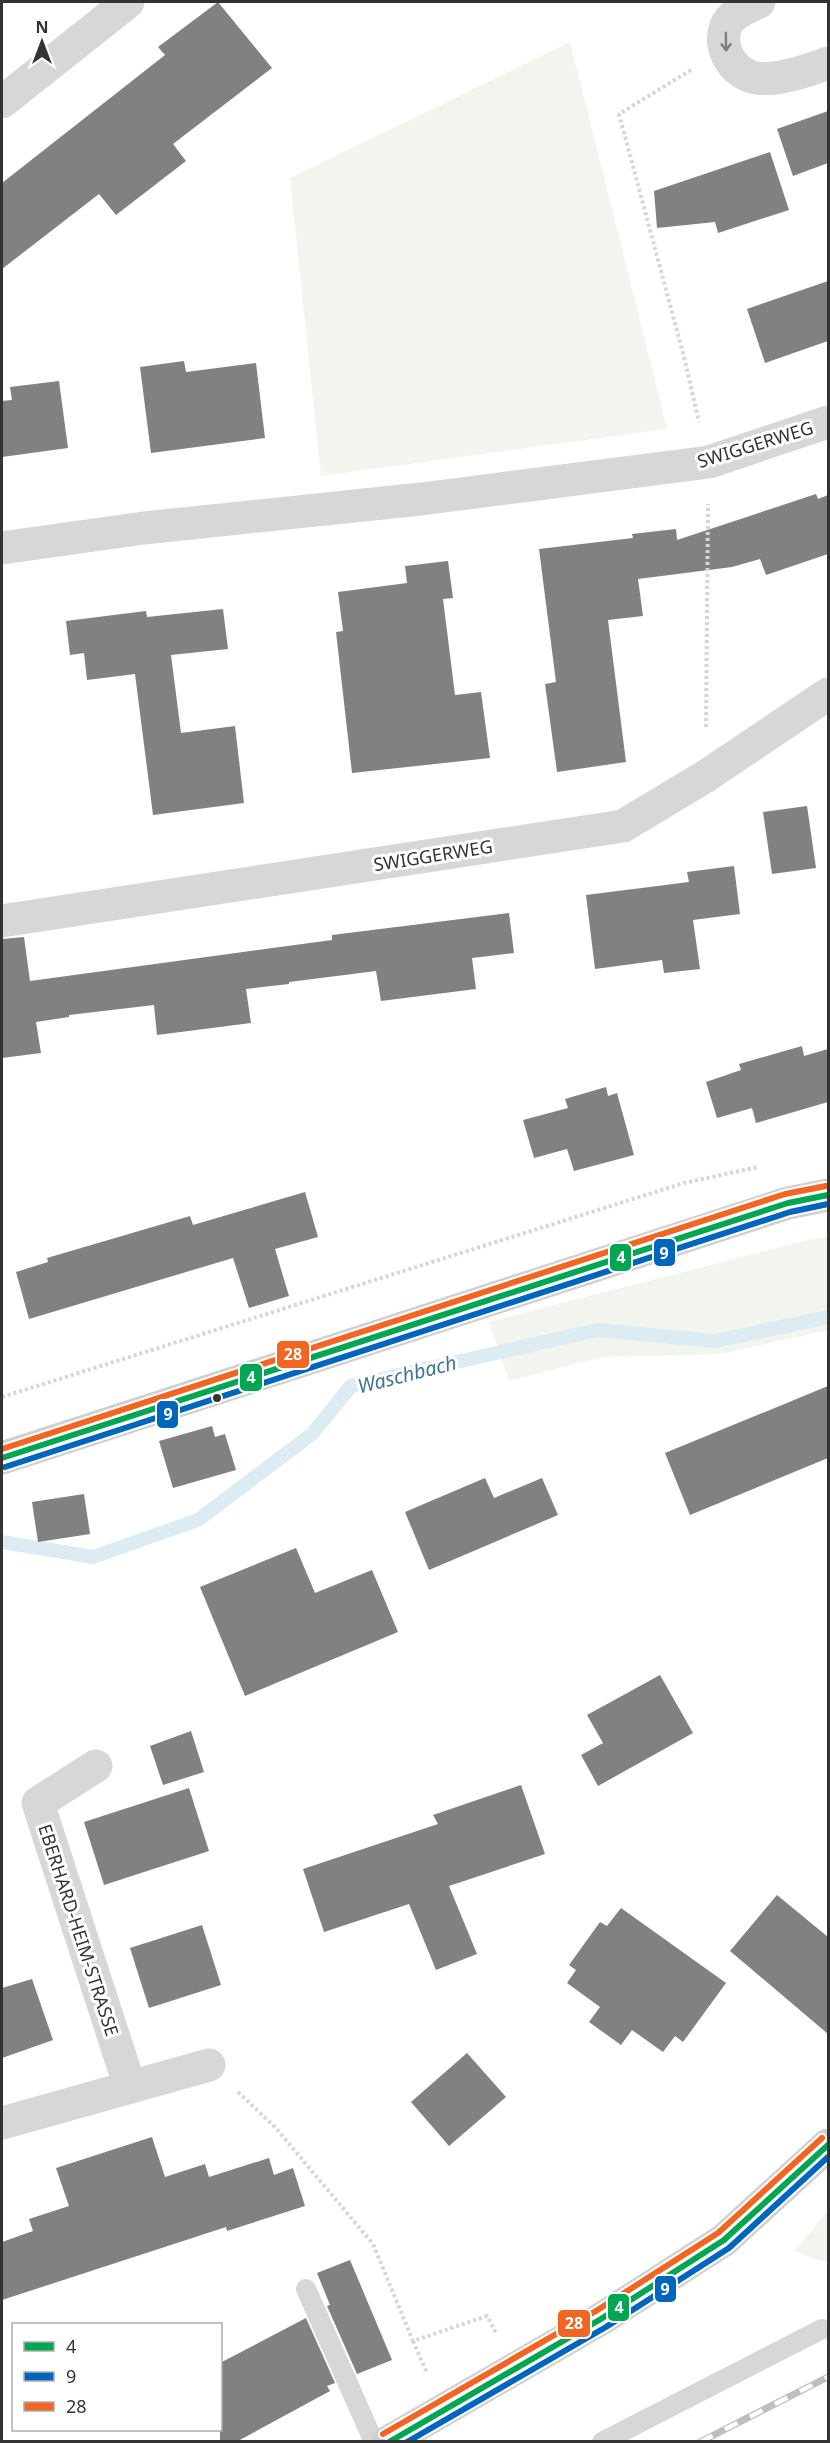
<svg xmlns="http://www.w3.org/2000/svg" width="830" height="2443" viewBox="0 0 830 2443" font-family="'Noto Sans',sans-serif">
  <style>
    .green { fill: #f1f5ed }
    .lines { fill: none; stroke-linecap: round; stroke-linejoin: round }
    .stream { stroke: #ddebf3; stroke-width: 14 }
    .building { fill: #818181 }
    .path { stroke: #d6d6d6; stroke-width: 4; stroke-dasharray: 3 3; stroke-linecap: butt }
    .lane { stroke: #d7d7d7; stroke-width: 20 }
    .street { stroke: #d7d7d7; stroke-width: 33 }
    .secondary { stroke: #d0d0d0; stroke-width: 33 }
    .rail-casing { stroke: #bebebe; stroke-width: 7 }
    .rail { stroke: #fff; stroke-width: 4.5; stroke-dasharray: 14; stroke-linecap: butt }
    .bus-1-casing { stroke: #fff; stroke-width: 10 }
    .bus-2-casing { stroke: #fff; stroke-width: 10 }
    .bus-3-casing { stroke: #fff; stroke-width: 10 }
    .bus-1 { stroke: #00a651; stroke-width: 6 }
    .bus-2 { stroke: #0065bd; stroke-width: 6 }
    .bus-3 { stroke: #f26522; stroke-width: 6 }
    .oneway { stroke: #7d7d7d }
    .bus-dot { fill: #333; stroke: #fff; stroke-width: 2 }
    .labels { text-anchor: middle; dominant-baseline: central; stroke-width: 6; stroke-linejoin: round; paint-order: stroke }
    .street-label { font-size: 18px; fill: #333; stroke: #fff }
    .water-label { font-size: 20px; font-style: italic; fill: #3f7597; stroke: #fff }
    .line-badge { stroke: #fff; stroke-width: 2 }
    .badge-label { font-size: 16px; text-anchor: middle; font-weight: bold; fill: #fff }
  </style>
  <rect width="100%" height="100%" fill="#fff"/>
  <g class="green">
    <path d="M570 42 667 429 321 476 290 178Z"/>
    <path d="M828 1237V1330L720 1354 602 1357 509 1381 489 1322 812 1239Z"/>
    <path d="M828 2211V2262L817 2260 794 2251Z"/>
  </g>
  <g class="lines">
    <path class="stream" d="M2 1542 93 1557 198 1520 312 1434 351 1386 597 1330 715 1341 828 1317"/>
  </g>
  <g class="building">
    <path d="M218 2 272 68 173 144 186 161 116 215 99 194 2 269V183L165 55 158 47Z"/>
    <path d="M828 111V163L793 176 777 129Z"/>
    <path d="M770 152 789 210 718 233 715 222 657 228 654 191Z"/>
    <path d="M828 281V341L765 363 747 309Z"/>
    <path d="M184 361 186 372 256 363 265 438 151 453 140 367Z"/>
    <path d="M59 381 68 448 2 457V401L12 400 10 387Z"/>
    <path d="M816 494 818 499 828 495V554L766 575 760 559 732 567 638 579 643 616 608 620 626 762 557 772 545 684 556 682 539 549 633 538 632 534 676 529 677 540Z"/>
    <path d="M448 561 453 598 443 599 455 695 481 692 490 758 352 773 336 632 343 631 338 592 407 583 405 566Z"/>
    <path d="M223 609 228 649 171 655 181 733 235 726 244 803 153 815 135 674 87 680 84 653 70 655 66 621 146 611 147 617Z"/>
    <path d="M807 806 816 868 772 874 763 812Z"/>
    <path d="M734 866 740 914 693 920 700 969 664 973 662 960 595 969 586 895 689 882 687 872Z"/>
    <path d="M509 913 514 953 472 958 476 989 381 1001 376 971 289 982V984L246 989 251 1023 157 1035 154 1005 69 1015V1017L36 1022 41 1053 2 1058V939L24 937 30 981 332 940V935Z"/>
    <path d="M802 1046 804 1056 828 1049V1102L756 1123 752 1108 717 1118 706 1082 741 1070 739 1064Z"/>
    <path d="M606 1087 608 1096 617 1093 634 1155 574 1171 567 1149 534 1158 523 1120 568 1108 565 1099Z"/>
    <path d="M305 1192 318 1237 275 1249 289 1296 249 1308 233 1258 29 1319 16 1272 48 1262 47 1258 190 1216 193 1225Z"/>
    <path d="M828 1386V1458L690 1515 665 1453Z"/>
    <path d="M212 1426 215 1437 225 1434 236 1470 173 1488 159 1441Z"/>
    <path d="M485 1478 494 1498 542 1478 558 1515 429 1570 405 1512Z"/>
    <path d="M84 1494 90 1534 38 1542 32 1502Z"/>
    <path d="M296 1548 315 1593 372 1570 398 1632 245 1696 200 1587Z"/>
    <path d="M660 1675 693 1733 598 1786 581 1755 603 1743 587 1715Z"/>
    <path d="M191 1731 204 1772 163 1785 150 1746Z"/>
    <path d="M521 1785 545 1854 449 1886 477 1954 436 1970 409 1904 324 1932 303 1869 438 1824 433 1815Z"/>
    <path d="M189 1788 209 1851 104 1885 84 1822Z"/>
    <path d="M777 1895 828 1937V2034L730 1951Z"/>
    <path d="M621 1908 726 1983 683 2042 675 2036 663 2052 632 2030 621 2045 589 2022 600 2007 567 1983 576 1970 569 1965 600 1922 607 1926Z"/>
    <path d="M202 1925 221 1985 149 2008 130 1948Z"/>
    <path d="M32 1979 53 2040 2 2058V1988Z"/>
    <path d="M467 2053 506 2097 449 2146 411 2102Z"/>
    <path d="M152 2137 165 2177 205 2164 209 2177 269 2158 274 2175 293 2168 305 2206 227 2231 226 2227 2 2300V2242L33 2231 29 2219 69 2206 56 2168Z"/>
    <path d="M350 2260 392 2360 357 2374 327 2306 330 2305 317 2273Z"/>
    <path d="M306 2318 335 2383 327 2386 330 2391 236 2442H220V2363Z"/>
  </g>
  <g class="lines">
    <g class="path">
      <path d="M691 70 619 114 684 357 699 422"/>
      <path d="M706 727 708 504"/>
      <path d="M2 1397 684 1183 758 1167"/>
      <path d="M238 2092 275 2127 373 2244 413 2341 487 2316 496 2333"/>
      <path d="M413 2341 427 2373"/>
    </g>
    <g class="lane">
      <path d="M306 2289 374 2442"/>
      <path d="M602 2442 822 2329"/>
    </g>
    <g class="street">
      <path d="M759 2C749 7 731 13 726 26 718 47 731 70 752 77 772 83 810 70 828 63"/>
      <path d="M2 102 128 2"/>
      <path d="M2 548 144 528 421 499 709 462 828 422"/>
      <path d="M2 921 623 826 706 776 828 694"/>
      <path d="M96 1766 38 1803 130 2087"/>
      <path d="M2 2123 209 2065"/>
    </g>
    <g class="secondary">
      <path d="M2 1458 788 1203 828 1195"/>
      <path d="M388 2442 601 2319 724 2240 828 2145"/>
    </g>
    <g class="rail-casing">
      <path id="rail" d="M700 2442 828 2377"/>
    </g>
    <use href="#rail" class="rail"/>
    <g class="bus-1-casing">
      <g id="bus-1">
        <path d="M2 1458 788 1203 828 1195"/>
        <path d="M389 2442 601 2319 724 2240 828 2145"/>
      </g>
    </g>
    <g class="bus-2-casing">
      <g id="bus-2">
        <path d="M5 1467 790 1212 828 1204"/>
        <path d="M407 2442 606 2327 729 2248 828 2157"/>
      </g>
    </g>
    <g class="bus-3-casing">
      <g id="bus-3">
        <path d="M2 1449 785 1194 826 1186"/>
        <path d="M383 2434 596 2311 718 2233 822 2138"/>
      </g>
    </g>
    <use href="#bus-1" class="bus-1"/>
    <use href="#bus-2" class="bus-2"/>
    <use href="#bus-3" class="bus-3"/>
  </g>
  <defs><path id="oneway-shaft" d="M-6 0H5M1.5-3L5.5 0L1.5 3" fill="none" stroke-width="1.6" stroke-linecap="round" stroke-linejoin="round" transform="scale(1.5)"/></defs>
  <use class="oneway" href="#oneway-shaft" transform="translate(726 42) rotate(89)"/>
  <circle class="bus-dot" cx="217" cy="1398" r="5"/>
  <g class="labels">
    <g class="street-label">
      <text transform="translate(755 444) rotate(-17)">SWIGGERWEG</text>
      <text transform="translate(433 855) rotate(-9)">SWIGGERWEG</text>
      <text transform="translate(79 1930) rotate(72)">EBERHARD-HEIM-STRASSE</text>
    </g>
    <g class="water-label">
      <text transform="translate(407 1374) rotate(-14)">Waschbach</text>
    </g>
  </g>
  <g class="line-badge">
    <rect x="653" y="1238" width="23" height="29" rx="6" fill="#0065bd"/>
    <rect x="609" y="1243" width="23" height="29" rx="6" fill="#00a651"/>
    <rect x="276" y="1340" width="34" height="29" rx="6" fill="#f26522"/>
    <rect x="239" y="1363" width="24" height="29" rx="6" fill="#00a651"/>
    <rect x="156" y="1400" width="23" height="29" rx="6" fill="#0065bd"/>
    <rect x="654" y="2275" width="23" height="28" rx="6" fill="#0065bd"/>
    <rect x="607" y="2293" width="23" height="29" rx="6" fill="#00a651"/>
    <rect x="557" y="2309" width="34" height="29" rx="6" fill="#f26522"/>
  </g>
  <g class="badge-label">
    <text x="664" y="1259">9</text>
    <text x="621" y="1263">4</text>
    <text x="293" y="1360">28</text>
    <text x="251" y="1383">4</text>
    <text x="168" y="1420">9</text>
    <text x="665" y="2295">9</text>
    <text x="619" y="2313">4</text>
    <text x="574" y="2329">28</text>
  </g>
  <rect width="830" height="2443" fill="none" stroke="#333333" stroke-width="6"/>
  <rect x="12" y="2323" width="210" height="108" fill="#ffffff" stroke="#adadad" stroke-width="1.5"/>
  <rect x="24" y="2342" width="30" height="9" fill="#00a651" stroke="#adadad" stroke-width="1.5"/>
  <text x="66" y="2353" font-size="18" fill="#333333">4</text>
  <rect x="24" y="2372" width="30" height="9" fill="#0065bd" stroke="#adadad" stroke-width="1.5"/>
  <text x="66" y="2383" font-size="18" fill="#333333">9</text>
  <rect x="24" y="2402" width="30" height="9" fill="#f26522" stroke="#adadad" stroke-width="1.5"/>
  <text x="66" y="2413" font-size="18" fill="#333333">28</text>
  <g transform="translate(42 42)" stroke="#ffffff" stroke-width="4.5" paint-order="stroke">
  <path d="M0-4.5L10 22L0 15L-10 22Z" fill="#333333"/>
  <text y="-9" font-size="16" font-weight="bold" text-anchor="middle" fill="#333333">N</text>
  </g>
</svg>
